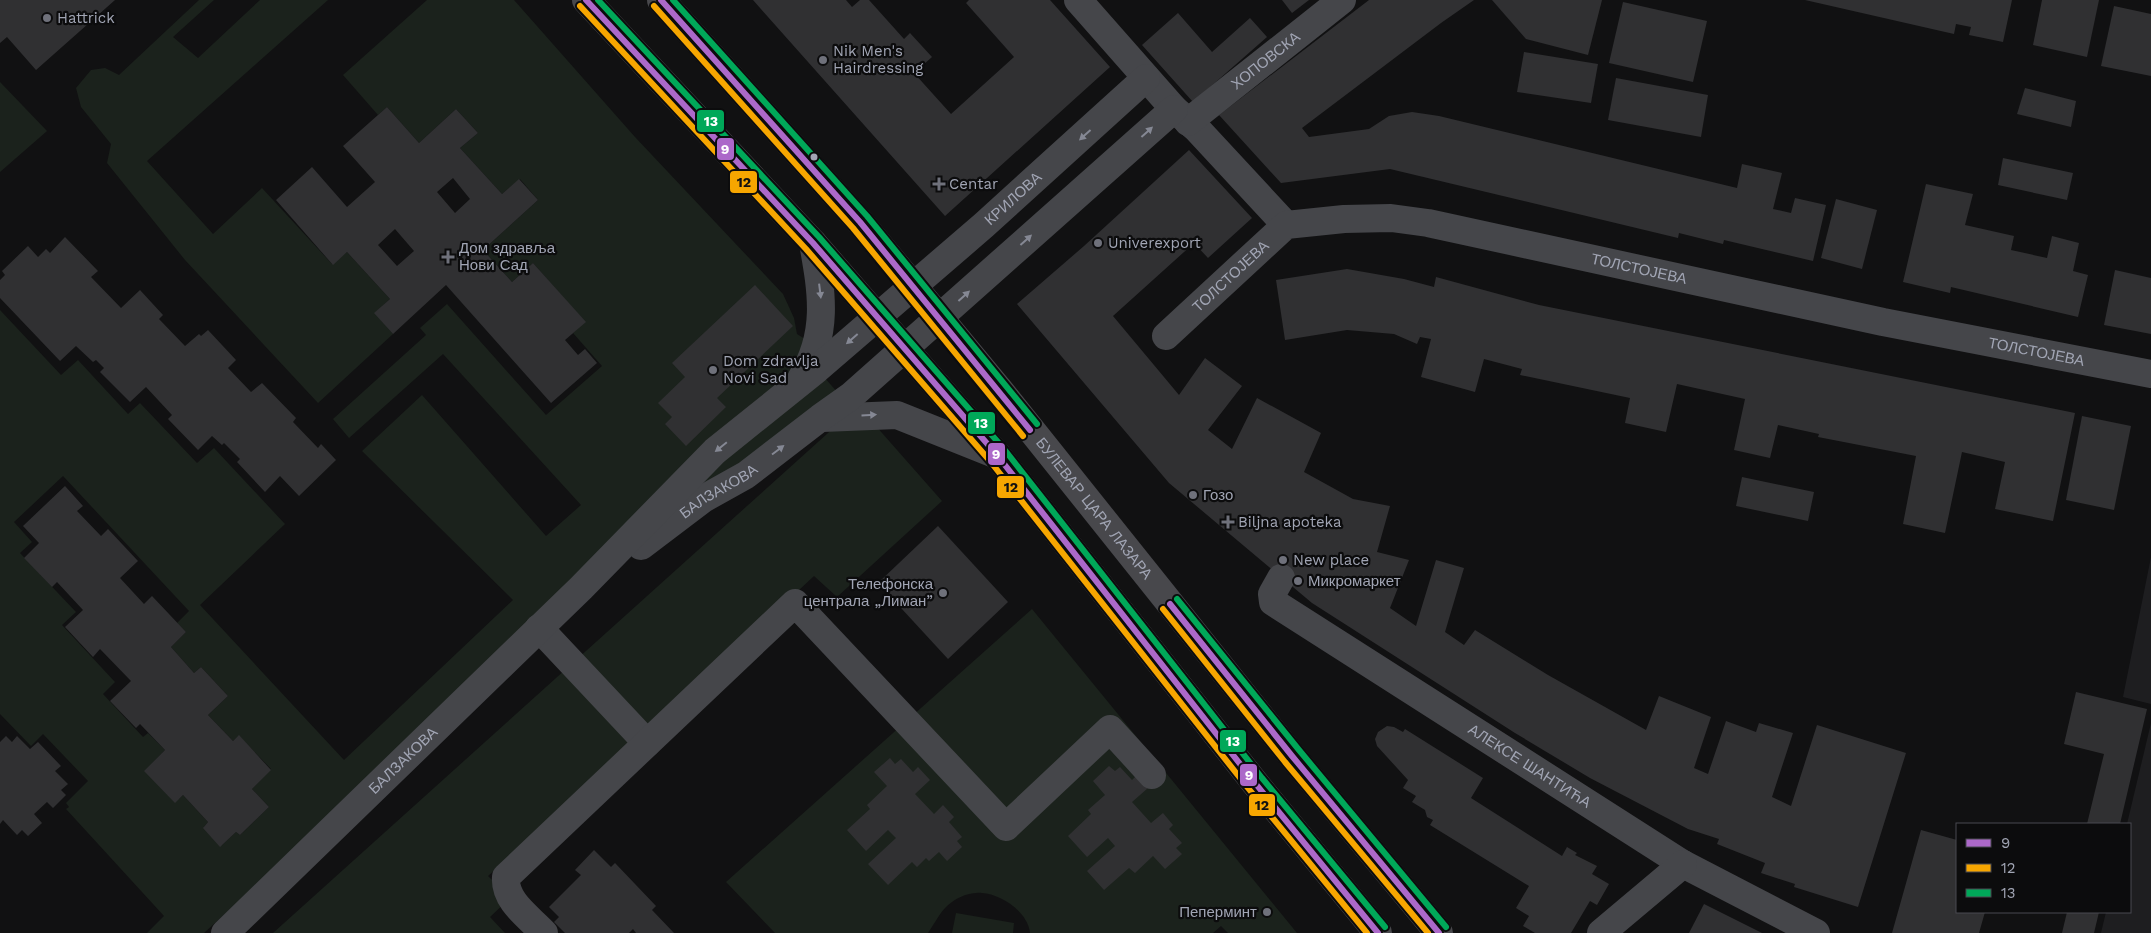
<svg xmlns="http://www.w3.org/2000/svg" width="2151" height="933" viewBox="0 0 2151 933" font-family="'Work Sans',sans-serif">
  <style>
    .built { fill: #1e1e20 }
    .green { fill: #1b221c; fill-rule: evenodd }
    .building { fill: #303032; fill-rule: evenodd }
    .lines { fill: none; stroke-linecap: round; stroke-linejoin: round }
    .minor { stroke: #45464a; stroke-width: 28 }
    .major { stroke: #48484c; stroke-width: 28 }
    .bus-1-casing { stroke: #0c0c0d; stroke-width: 10 }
    .bus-2-casing { stroke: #0c0c0d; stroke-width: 10 }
    .bus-3-casing { stroke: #0c0c0d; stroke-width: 10 }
    .bus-1 { stroke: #ac68c9; stroke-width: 6 }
    .bus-2 { stroke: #f7a600; stroke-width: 6 }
    .bus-3 { stroke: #00a859; stroke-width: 6 }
    .oneway { fill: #858894 }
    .poi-dot { fill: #6f717b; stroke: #0c0c0d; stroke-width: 2 }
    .bus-dot { fill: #a1a5b4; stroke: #0c0c0d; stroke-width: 2 }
    .labels { text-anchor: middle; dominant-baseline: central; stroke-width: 4.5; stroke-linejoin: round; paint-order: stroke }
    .poi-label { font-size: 15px; fill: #a1a5b4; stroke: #0c0c0d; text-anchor: start }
    .street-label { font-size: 15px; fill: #a1a5b4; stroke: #0c0c0d }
    .line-badge { stroke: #0c0c0d; stroke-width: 2 }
    .badge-label { font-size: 14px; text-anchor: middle; font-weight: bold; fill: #fff }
    .pale-badge-label { font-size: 14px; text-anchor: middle; font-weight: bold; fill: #111 }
  </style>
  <rect width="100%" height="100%" fill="#111112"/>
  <g class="built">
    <path d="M2151 557V704L2123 697Z"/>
    <path d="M2151 723V933H2101L2106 912H2130V824H2127Z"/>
  </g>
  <g class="green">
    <path d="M199 0H214L173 37 198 58 260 0H328L147 161 213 234 262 188 332 264 347 252 390 299 375 313 393 334 318 403 185 260 107 163 111 144 81 107 76 88 91 70 105 68 119 75Z"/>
    <path d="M427 0H514L635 137 783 294 794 318 797 334 808 341 817 369 845 401 703 499 539 628 204 933H147L164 916 66 809 69 807 66 803 88 781 43 734 31 746 0 714V310L61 375 78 360 128 414 140 403 197 463 214 448 285 524 200 605 344 760 513 600 362 451 422 395 546 536 581 505 443 354 349 438 333 419 426 335 420 328 447 304 546 415 602 366 573 333 585 322 533 263 512 282 483 250 538 200 520 179 502 194 460 148 478 133 456 109 419 143 387 107 378 115 343 75ZM63 476 189 611 177 623 186 632 171 647 194 673 201 667 228 696 208 715 233 741 239 736 271 769 252 789 269 807 240 835 236 832 222 845 204 827 208 822 183 795 179 799 148 768 165 750 148 733 143 737 103 694 115 682 62 625 76 612 20 553 32 542 14 522Z"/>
    <path d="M0 82 47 131 0 172Z"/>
    <path d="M838 424 875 425 942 501 837 597 814 576 642 737 488 876 510 898 490 917 505 933H273Z"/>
    <path d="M1032 609 1297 933H1228L1221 926 1213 933H1030C1028 912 1001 894 982 893 972 892 960 896 952 902 942 908 935 923 928 933H775L726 882Z"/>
    <path d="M956 913 1014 923 1013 933H952Z"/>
  </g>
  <g class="building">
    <path d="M0 0H115L36 70 7 37 0 43Z"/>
    <path d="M753 0H846L852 7 860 0H869L904 39 910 33 932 57 914 73 951 114 1014 57 966 3 969 0H1050L1110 67 945 216Z"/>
    <path d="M1282 0H1309L1292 13Z"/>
    <path d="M1369 0H1474L1441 23 1302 128 1309 137 1369 129 1389 116 1412 112 1439 116 1737 188 1742 164 1782 173 1773 209 1791 213 1795 198 1826 205 1813 261 1724 240 1723 244 1679 233 1678 238 1390 169 1281 183 1219 115Z"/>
    <path d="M1492 0H1602L1588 55 1526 39Z"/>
    <path d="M1805 0H2012L2003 42 1969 35 1971 27 1956 24 1954 34Z"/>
    <path d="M2042 0H2099L2087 57 2033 45Z"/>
    <path d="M1623 2 1707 21 1693 82 1609 63Z"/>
    <path d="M2114 6 2151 14V76L2101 66Z"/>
    <path d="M1178 13 1212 52 1250 18 1267 37 1193 102 1142 45Z"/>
    <path d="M1524 52 1598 64 1591 103 1517 92Z"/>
    <path d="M1616 78 1708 95 1701 137 1608 120Z"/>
    <path d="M2025 88 2076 101 2071 127 2017 114Z"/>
    <path d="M387 107 419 143 456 109 478 133 460 148 502 194 519 179 538 200 483 250 512 282 533 263 586 322 565 340 578 355 585 349 597 363 551 403 446 285 393 334 374 313 390 299 347 252 333 265 276 200 312 167 347 207 375 182 343 146ZM453 178 470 199 455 213 437 192ZM395 229 414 251 397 266 378 245Z"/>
    <path d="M1189 150 1252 218 1208 258 1194 243 1113 316 1179 395 1205 358 1242 386 1208 430 1232 449 1257 398 1321 433 1304 472 1353 499 1390 506 1377 552 1409 560 1390 608 1416 626 1436 560 1464 568 1445 632 1464 645 1475 630 1548 675 1646 730 1659 696 1711 717 1694 768 1708 774 1726 721 1756 732 1759 723 1793 733 1772 797 1791 806 1817 725 1906 753 1858 907 1794 887 1795 884 1761 873 1765 863 1717 844 1719 839 1688 829 1590 778 1515 733 1312 603 1169 483 1017 304 1084 246Z"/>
    <path d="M2003 158 2073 173 2067 200 1998 185Z"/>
    <path d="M1926 184 1973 194 1965 225 2014 236 2011 250 2047 258 2052 236 2079 243 2073 271 2088 275 2078 317 1951 287 1950 293 1903 282Z"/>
    <path d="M1836 199 1877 210 1862 269 1821 258Z"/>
    <path d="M65 237 98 271 91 277 121 308 140 290 163 315 159 319 185 346 199 334 201 336 208 330 236 360 228 368 251 392 262 383 296 418 293 422 318 448 321 444 336 460 299 496 280 476 265 492 237 462 240 459 224 443 222 445 212 436 198 450 168 419 172 415 146 387 130 402 100 372 104 368 96 360 93 362 76 346 60 361 0 298V280L5 275 2 271 28 246 38 257 46 249 50 253Z"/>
    <path d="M1347 269 1404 279 1434 287 1436 277 1539 305 2075 413 2053 521 1995 509 2005 462 1962 452 1945 533 1903 524 1916 456 1818 437 1819 434 1778 425 1770 458 1734 450 1745 399 1677 384 1666 432 1625 423 1630 398 1520 375 1522 369 1484 359 1475 392 1421 377 1431 339 1420 337 1417 344 1394 334 1347 330 1285 340 1276 280Z"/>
    <path d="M2115 270 2151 278V334L2104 325Z"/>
    <path d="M755 285 793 326 717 398 726 407 686 446 665 424 672 417 658 403 685 377 672 363Z"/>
    <path d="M2082 416 2131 426 2114 510 2066 500Z"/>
    <path d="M1742 477 1814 492 1808 521 1736 506Z"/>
    <path d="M65 486 83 506 77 511 101 536 108 529 138 561 120 578 144 604 152 596 186 632 171 647 194 673 201 667 228 696 208 715 233 741 239 735 271 770 252 789 269 807 240 835 236 832 220 847 203 828 208 822 183 795 175 803 144 771 165 750 140 724 136 728 110 701 131 681 100 649 93 657 65 627 83 610 57 582 52 587 24 558 39 543 23 526Z"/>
    <path d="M938 526 1008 602 948 659 878 583Z"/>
    <path d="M2076 692 2147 709 2120 824H2087L2104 754 2064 744Z"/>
    <path d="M1387 726 1394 727 1403 732 1405 729 1483 778 1471 798 1562 856 1567 847 1577 853 1575 855 1597 866 1592 874 1609 884 1597 905 1590 901 1571 933H1535L1523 926 1529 916 1516 908 1529 886 1430 825 1433 820 1427 817 1425 810 1412 802 1416 796 1403 788 1408 780 1377 746 1375 739 1378 732Z"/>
    <path d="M6 736 12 742 17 736 30 749 38 742 61 766 55 771 68 784 61 790 66 795 53 808 47 802 34 814 42 823 28 836 22 830 17 835 3 820 0 824V742Z"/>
    <path d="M890 758 895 764 901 759 913 772 918 767 930 780 915 794 934 814 943 805 954 817 949 822 962 837 957 841 962 847 947 861 939 852 929 861 926 858 917 867 912 862 888 885 868 864 896 838 888 830 866 851 847 830 870 809 867 805 887 786 874 772Z"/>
    <path d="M1109 766 1115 771 1120 767 1132 780 1137 775 1148 788 1132 802 1151 823 1163 813 1173 825 1169 829 1182 843 1176 848 1182 854 1165 869 1153 856 1135 873 1129 868 1104 890 1087 871 1115 846 1108 838 1087 857 1068 836 1091 814 1088 810 1105 795 1093 781Z"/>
    <path d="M1921 830 1957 840V912H1985L1979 933H1892Z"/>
    <path d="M594 850 611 867 615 863 656 906 652 910 674 933H636L633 929 629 933H565L554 922 559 917 549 907 581 875 575 870Z"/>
    <path d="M1704 904 1762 933H1689Z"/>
    <path d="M2067 912H2099L2094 933H2062Z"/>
  </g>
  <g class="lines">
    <g class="minor">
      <path d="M1078 0 1174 109 1197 129 1286 225"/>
      <path id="s1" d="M1188 122 1342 0"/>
      <path id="s2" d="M1166 336 1286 225 1344 219 1391 218 1428 223 1883 322 2151 374"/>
      <path d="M801 379C829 334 822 293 813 243"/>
      <path d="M822 418 897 415 997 455"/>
      <path id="s3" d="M641 546 703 499 746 475 820 418 851 396 1174 109"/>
      <path id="s4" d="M1281 578 1272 594 1273 602 1683 864 1816 933"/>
      <path d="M539 628 647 743"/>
      <path id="s5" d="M225 933 581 588 715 451 817 369 984 225 1146 78"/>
      <path d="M544 933C529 917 504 901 506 877L795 603 1006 827 1110 729 1152 775"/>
      <path d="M1601 933 1683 864"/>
    </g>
    <g class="major">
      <path d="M586 0 813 243 997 455 1255 783 1378 933"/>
      <path id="s6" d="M661 0 860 222 1001 392 1292 756 1439 933"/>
    </g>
    <g class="bus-1-casing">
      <g id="bus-1">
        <path d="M586 0 813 243 997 455 1255 783 1378 933"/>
        <path d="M661 0 860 222 1030 430"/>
        <path d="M1170 604 1292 756 1439 933"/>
      </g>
    </g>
    <g class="bus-2-casing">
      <g id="bus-2">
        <path d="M580 6 806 249 990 461 1248 788 1367 933"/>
        <path d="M654 6 853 228 1023 436"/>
        <path d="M1163 609 1285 762 1428 933"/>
      </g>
    </g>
    <g class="bus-3-casing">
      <g id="bus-3">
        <path d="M598 0 819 237 1004 449 1262 778 1385 927"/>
        <path d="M673 0 867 216 1037 424"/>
        <path d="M1177 599 1299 750 1446 927"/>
      </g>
    </g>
    <use href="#bus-1" class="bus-1"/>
    <use href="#bus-2" class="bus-2"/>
    <use href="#bus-3" class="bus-3"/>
  </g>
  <defs><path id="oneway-solid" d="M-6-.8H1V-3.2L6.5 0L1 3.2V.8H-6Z" transform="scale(1.25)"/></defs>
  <g class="oneway">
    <use href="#oneway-solid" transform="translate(1147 132) rotate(-42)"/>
    <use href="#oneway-solid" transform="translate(1085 135) rotate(138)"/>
    <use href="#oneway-solid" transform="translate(1026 240) rotate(-42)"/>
    <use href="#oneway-solid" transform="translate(820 291) rotate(83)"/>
    <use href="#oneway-solid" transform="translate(964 296) rotate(-42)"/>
    <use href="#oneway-solid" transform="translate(852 339) rotate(139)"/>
    <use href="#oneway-solid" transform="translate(869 415) rotate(-3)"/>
    <use href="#oneway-solid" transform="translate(721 447) rotate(141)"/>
    <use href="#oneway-solid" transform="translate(778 450) rotate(-37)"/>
  </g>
  <g class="poi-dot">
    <circle cx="47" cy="18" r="5"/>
    <circle cx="823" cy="60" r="5"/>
    <path d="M936.5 176.5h5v5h5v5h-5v5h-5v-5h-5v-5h5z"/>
    <circle cx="1098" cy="243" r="5"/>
    <path d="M445.5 249.5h5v5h5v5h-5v5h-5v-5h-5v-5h5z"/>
    <circle cx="713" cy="370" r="5"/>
    <circle cx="1193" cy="495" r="5"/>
    <path d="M1225.5 514.5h5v5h5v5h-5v5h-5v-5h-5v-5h5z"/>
    <circle cx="1283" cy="560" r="5"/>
    <circle cx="1298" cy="581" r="5"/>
    <circle cx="943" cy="593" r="5"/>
    <circle cx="1267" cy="912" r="5"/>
  </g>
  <circle class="bus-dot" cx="814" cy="157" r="4.5"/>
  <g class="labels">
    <g class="poi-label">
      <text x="57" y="18">Hattrick</text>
      <text x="833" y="51">Nik Men's<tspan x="833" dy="17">Hairdressing</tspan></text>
      <text x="949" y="184">Centar</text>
      <text x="1108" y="243">Univerexport</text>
      <text x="459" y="248">Дом здравља<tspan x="459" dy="17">Нови Сад</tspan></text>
      <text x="723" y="361">Dom zdravlja<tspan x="723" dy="17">Novi Sad</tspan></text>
      <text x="1203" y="495">Гозо</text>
      <text x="1238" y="522">Biljna apoteka</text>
      <text x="1293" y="560">New place</text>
      <text x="1308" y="581">Микромаркет</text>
      <text x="933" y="584" text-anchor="end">Телефонска<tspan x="933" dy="17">централа „Лиман”</tspan></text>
      <text x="1257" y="912" text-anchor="end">Пеперминт</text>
    </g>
    <g class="street-label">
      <text stroke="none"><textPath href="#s1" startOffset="99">ХОПОВСКА</textPath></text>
      <text stroke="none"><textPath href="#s5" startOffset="1078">КРИЛОВА</textPath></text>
      <text stroke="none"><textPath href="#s2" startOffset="522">ТОЛСТОЈЕВА</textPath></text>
      <text stroke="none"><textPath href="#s2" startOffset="88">ТОЛСТОЈЕВА</textPath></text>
      <text stroke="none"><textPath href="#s2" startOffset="928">ТОЛСТОЈЕВА</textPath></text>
      <text stroke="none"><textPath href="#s3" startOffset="95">БАЛЗАКОВА</textPath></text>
      <text stroke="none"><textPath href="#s6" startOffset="668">БУЛЕВАР ЦАРА ЛАЗАРА</textPath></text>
      <text stroke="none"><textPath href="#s5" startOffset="248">БАЛЗАКОВА</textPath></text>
      <text stroke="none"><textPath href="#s4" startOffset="331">АЛЕКСЕ ШАНТИЋА</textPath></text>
    </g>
  </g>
  <g class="line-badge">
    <rect x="696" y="109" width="29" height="24" rx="5" fill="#00a859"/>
    <rect x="716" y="137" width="19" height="24" rx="5" fill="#ac68c9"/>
    <rect x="729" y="170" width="29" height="24" rx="5" fill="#f7a600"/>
    <rect x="967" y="411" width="29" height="24" rx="5" fill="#00a859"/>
    <rect x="987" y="442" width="19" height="24" rx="5" fill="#ac68c9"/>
    <rect x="996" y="475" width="29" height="24" rx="5" fill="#f7a600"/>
    <rect x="1219" y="729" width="28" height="24" rx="5" fill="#00a859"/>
    <rect x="1239" y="763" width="19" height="24" rx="5" fill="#ac68c9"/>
    <rect x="1248" y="793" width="28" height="24" rx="5" fill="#f7a600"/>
  </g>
  <g class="badge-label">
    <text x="711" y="126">13</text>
    <text x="725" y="154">9</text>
    <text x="981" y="428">13</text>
    <text x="996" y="459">9</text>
    <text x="1233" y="746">13</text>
    <text x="1249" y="780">9</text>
  </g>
  <g class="pale-badge-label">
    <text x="744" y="187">12</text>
    <text x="1011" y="492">12</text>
    <text x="1262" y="810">12</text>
  </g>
  <rect x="1956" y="823" width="175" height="90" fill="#0c0c0d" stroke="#484950"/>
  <rect x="1966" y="839" width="25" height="8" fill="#ac68c9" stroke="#484950"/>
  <text x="2001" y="848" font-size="15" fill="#a1a5b4">9</text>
  <rect x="1966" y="864" width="25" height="8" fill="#f7a600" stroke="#484950"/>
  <text x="2001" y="873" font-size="15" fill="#a1a5b4">12</text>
  <rect x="1966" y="889" width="25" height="8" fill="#00a859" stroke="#484950"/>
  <text x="2001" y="898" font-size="15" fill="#a1a5b4">13</text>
</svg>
